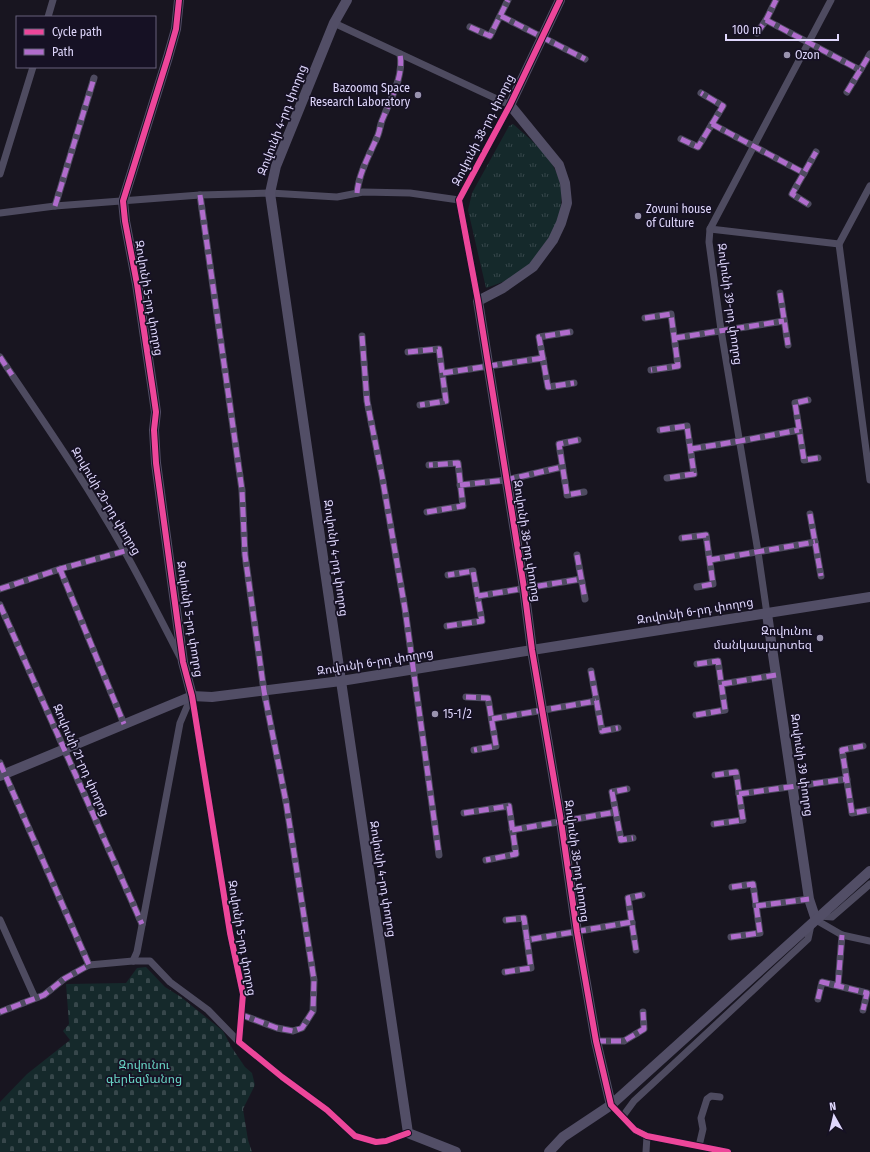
<svg xmlns="http://www.w3.org/2000/svg" width="870" height="1152" viewBox="0 0 870 1152" font-family="'Fira Sans Condensed','Noto Sans Armenian',sans-serif">
  <style>
    .grass { fill: url(#grass-tufts) }
    .cemetery { fill: url(#cemetery-stones) }
    .lines { fill: none; stroke-linecap: round; stroke-linejoin: round }
    .street { stroke: #4e4b60; stroke-width: 7 }
    .secondary { stroke: #524e66; stroke-width: 10 }
    .quiet { stroke: #b06ccc; stroke-width: 5; stroke-dasharray: 10 5; stroke-linecap: butt }
    .cycleway-casing { stroke: #161124; stroke-width: 8 }
    .cycleway { stroke: #ed469a; stroke-width: 6 }
    .poi-dot { fill: #9993af; stroke: #161124; stroke-width: 1.5 }
    .labels { text-anchor: middle; dominant-baseline: central; stroke-width: 3.5; stroke-linejoin: round; paint-order: stroke }
    .poi-label { font-size: 12px; fill: #dfd7fc; stroke: #161124; text-anchor: start }
    .street-label { font-size: 12px; fill: #dfd7fc; stroke: #161124 }
    .park-label { font-size: 12px; fill: #69d6c6; stroke: #161124 }
  </style>
  <defs>
    <pattern id="grass-tufts" width="24" height="20" patternUnits="userSpaceOnUse"><rect width="24" height="20" fill="#15292b"/><path d="M3 7l-1-3M5 7V3M7 7l1-3M15 17l-1-3M17 17v-4M19 17l1-3" fill="none" stroke="#37474b"/></pattern>
    <pattern id="cemetery-stones" width="16" height="16" patternUnits="userSpaceOnUse"><rect width="16" height="16" fill="#15292b"/><path d="M2 7V4a2 2 0 0 1 4 0v3zM10 15v-3a2 2 0 0 1 4 0v3z" fill="#37474b"/></pattern>
  </defs>
  <rect width="100%" height="100%" fill="#181520"/>
  <path class="grass" d="M513 124C530 139 552 156 559 179 564 197 561 217 552 233 548 240 542 246 538 253 534 258 530 265 525 270 514 279 499 283 486 288L468 210 472 193 509 126Z"/>
  <path class="cemetery" d="M146 967 165 987 181 997 223 1031 232 1048 245 1067 252 1073 255 1085 243 1109 248 1140 252 1152H0V1102L27 1074 70 1040 63 1031 69 1024 66 984 126 983 137 968Z"/>
  <g class="lines">
    <g class="street">
      <path d="M501 16 585 59"/>
      <path d="M48 17 53 0"/>
      <path d="M766 20 860 70"/>
      <path d="M334 23 510 105 459 200 478 301"/>
      <path d="M470 27 490 36 508 0"/>
      <path d="M757 33 766 20 776 0"/>
      <path d="M847 92 870 54"/>
      <path d="M712 124 804 173"/>
      <path d="M681 139 698 147 723 106 701 93"/>
      <path d="M0 174 33 67"/>
      <path d="M870 186 839 244 870 480"/>
      <path d="M357 193C359 172 370 154 378 135 380 130 380 124 383 118 391 98 404 76 400 54"/>
      <path d="M200 195 242 490 245 555 264 691 286 802 314 980 313 1011 302 1028 293 1031 277 1028 242 1015"/>
      <path d="M808 204 792 194 816 152"/>
      <path d="M55 206 94 78"/>
      <path d="M0 213 55 206 200 195 270 193 337 197 363 192 410 193 459 200"/>
      <path d="M710 229 839 244"/>
      <path d="M780 293 788 345"/>
      <path d="M645 318 671 314 678 366 651 370"/>
      <path d="M570 332 539 337 548 387 574 383"/>
      <path d="M362 336 367 401 382 476 405 609 439 855"/>
      <path d="M675 338 784 321"/>
      <path d="M408 352 439 349 446 401 420 405"/>
      <path d="M0 357C43 421 87 484 125 552 144 586 162 622 180 657"/>
      <path d="M443 373 543 358"/>
      <path d="M808 400 795 403 804 460 818 458"/>
      <path d="M660 430 687 426 694 474 667 478"/>
      <path d="M578 440 559 444 567 495 584 492"/>
      <path d="M691 449 740 441 799 430"/>
      <path d="M460 485 506 480 562 467"/>
      <path d="M427 512 463 506 458 463 429 465"/>
      <path d="M810 514 821 576"/>
      <path d="M682 538 706 535 713 584 697 587"/>
      <path d="M577 555 585 599"/>
      <path d="M710 560 815 542"/>
      <path d="M60 569 124 724"/>
      <path d="M0 589 60 569 125 551"/>
      <path d="M478 596 581 579"/>
      <path d="M0 605 142 924"/>
      <path d="M767 614 758 552 721 330 709 242 710 229 831 0"/>
      <path d="M447 626 482 621 473 571 448 575"/>
      <path d="M591 671 602 731 618 728"/>
      <path d="M722 684 776 675"/>
      <path d="M192 696 230 933 243 994 239 1042 282 1077 327 1110 355 1136 376 1142 386 1141 408 1133"/>
      <path d="M466 697 488 698 496 746 474 750"/>
      <path d="M696 715 725 710 718 661 697 664"/>
      <path d="M492 719 596 701"/>
      <path d="M863 746 842 750 852 813 870 810"/>
      <path d="M0 763 89 965 64 979 44 995 0 1012"/>
      <path d="M627 789 612 792 621 840 633 838"/>
      <path d="M739 794 847 779"/>
      <path d="M464 813 509 806 516 854 486 860"/>
      <path d="M714 824 743 820 736 772 715 775"/>
      <path d="M512 830 616 812"/>
      <path d="M756 906 809 899"/>
      <path d="M820 916 832 917 870 884"/>
      <path d="M0 920 35 998"/>
      <path d="M506 920 524 918 527 940 632 922"/>
      <path d="M816 920 842 935 870 941"/>
      <path d="M731 937 760 933 753 884 732 887"/>
      <path d="M636 950 628 898 642 895"/>
      <path d="M133 961 137 952 180 723 191 697"/>
      <path d="M89 965 133 961H150L170 982 208 1010 239 1042"/>
      <path d="M505 972 531 968 527 940"/>
      <path d="M838 985 842 935"/>
      <path d="M818 999 822 982 867 993 863 1010"/>
      <path d="M596 1041H624L644 1029 643 1012"/>
      <path d="M611 1105 635 1130 647 1136 728 1152"/>
      <path d="M623 1116 634 1101 808 939 811 925"/>
      <path d="M699 1146 703 1129 701 1118 707 1099 711 1096 720 1097"/>
      <path d="M646 1152 647 1136"/>
    </g>
    <g class="secondary">
      <path d="M179 0 176 29 168 57 123 201 125 221 137 284 153 391 156 412 154 430 156 463 183 662 192 696"/>
      <path d="M347 0 334 23 276 166 270 193 341 681 408 1133 456 1152"/>
      <path d="M560 0 510 105 559 165 565 183 567 203 561 223 553 240 533 267 503 288 478 301 524 588 532 650 561 821 577 932 596 1041 611 1105"/>
      <path d="M767 614 809 899 816 920"/>
      <path d="M0 776 192 696 212 697 341 681 532 650 870 597"/>
      <path d="M549 1152 563 1137 611 1105 870 871"/>
    </g>
    <g class="quiet">
      <path d="M501 16 585 59"/>
      <path d="M766 20 860 70"/>
      <path d="M470 27 490 36 508 0"/>
      <path d="M757 33 766 20 776 0"/>
      <path d="M847 92 870 54"/>
      <path d="M712 124 804 173"/>
      <path d="M681 139 698 147 723 106 701 93"/>
      <path d="M357 193C359 172 370 154 378 135 380 130 380 124 383 118 391 98 404 76 400 54"/>
      <path d="M200 195 242 490 245 555 264 691 286 802 314 980 313 1011 302 1028 293 1031 277 1028 242 1015"/>
      <path d="M808 204 792 194 816 152"/>
      <path d="M55 206 94 78"/>
      <path d="M780 293 788 345"/>
      <path d="M645 318 671 314 678 366 651 370"/>
      <path d="M570 332 539 337 548 387 574 383"/>
      <path d="M362 336 367 401 382 476 405 609 439 855"/>
      <path d="M675 338 784 321"/>
      <path d="M408 352 439 349 446 401 420 405"/>
      <path d="M0 357 12 375"/>
      <path d="M443 373 543 358"/>
      <path d="M808 400 795 403 804 460 818 458"/>
      <path d="M660 430 687 426 694 474 667 478"/>
      <path d="M578 440 559 444 567 495 584 492"/>
      <path d="M691 449 740 441 799 430"/>
      <path d="M460 485 506 480 562 467"/>
      <path d="M427 512 463 506 458 463 429 465"/>
      <path d="M810 514 821 576"/>
      <path d="M682 538 706 535 713 584 697 587"/>
      <path d="M577 555 585 599"/>
      <path d="M710 560 815 542"/>
      <path d="M60 569 124 724"/>
      <path d="M0 589 60 569 125 551"/>
      <path d="M478 596 581 579"/>
      <path d="M0 605 142 924"/>
      <path d="M447 626 482 621 473 571 448 575"/>
      <path d="M591 671 602 731 618 728"/>
      <path d="M722 684 776 675"/>
      <path d="M466 697 488 698 496 746 474 750"/>
      <path d="M696 715 725 710 718 661 697 664"/>
      <path d="M492 719 596 701"/>
      <path d="M863 746 842 750 852 813 870 810"/>
      <path d="M0 763 89 965 64 979 44 995 0 1012"/>
      <path d="M627 789 612 792 621 840 633 838"/>
      <path d="M739 794 847 779"/>
      <path d="M464 813 509 806 516 854 486 860"/>
      <path d="M714 824 743 820 736 772 715 775"/>
      <path d="M512 830 616 812"/>
      <path d="M756 906 809 899"/>
      <path d="M506 920 524 918 527 940 632 922"/>
      <path d="M731 937 760 933 753 884 732 887"/>
      <path d="M636 950 628 898 642 895"/>
      <path d="M505 972 531 968 527 940"/>
      <path d="M838 985 842 935"/>
      <path d="M818 999 822 982 867 993 863 1010"/>
      <path d="M596 1041H624L644 1029 643 1012"/>
    </g>
    <g class="cycleway-casing">
      <g id="cycleway">
        <path d="M179 0 176 29 168 57 123 201 125 221 137 284 153 391 156 412 154 430 156 463 183 662 192 696 230 933 243 994 239 1042 282 1077 327 1110 355 1136 376 1142 386 1141 408 1133"/>
        <path d="M560 0 510 105 459 200 478 301 524 588 532 650 561 821 577 932 596 1041 611 1105 635 1130 647 1136 728 1152"/>
      </g>
    </g>
    <use href="#cycleway" class="cycleway"/>
  </g>
  <g class="poi-dot">
    <circle cx="787" cy="55" r="4"/>
    <circle cx="418" cy="95" r="4"/>
    <circle cx="638" cy="216" r="4"/>
    <circle cx="820" cy="638" r="4"/>
    <circle cx="435" cy="714" r="4"/>
  </g>
  <g class="labels">
    <g class="poi-label">
      <text x="795" y="55">Ozon</text>
      <text x="410" y="88" text-anchor="end">Bazoomq Space<tspan x="410" dy="14">Research Laboratory</tspan></text>
      <text x="646" y="209">Zovuni house<tspan x="646" dy="14">of Culture</tspan></text>
      <text x="812" y="631" text-anchor="end">Զովունու<tspan x="812" dy="14">մանկապարտեզ</tspan></text>
      <text x="443" y="714">15-1/2</text>
    </g>
    <g class="street-label">
      <text transform="translate(282 120) rotate(-69)">Զովունի 4-րդ փողոց</text>
      <text transform="translate(483 130) rotate(-63)">Զովունի 38-րդ փողոց</text>
      <text transform="translate(149 298) rotate(80)">Զովունի 5-րդ փողոց</text>
      <text transform="translate(730 304) rotate(82)">Զովունի 39-րդ փողոց</text>
      <text transform="translate(106 501) rotate(59)">Զովունի 20-րդ փողոց</text>
      <text transform="translate(527 541) rotate(81)">Զովունի 38-րդ փողոց</text>
      <text transform="translate(336 558) rotate(82)">Զովունի 4-րդ փողոց</text>
      <text transform="translate(695 611) rotate(-9)">Զովունի 6-րդ փողոց</text>
      <text transform="translate(190 619) rotate(81)">Զովունի 5-րդ փողոց</text>
      <text transform="translate(375 662) rotate(-9)">Զովունի 6-րդ փողոց</text>
      <text transform="translate(81 760) rotate(66)">Զովունի 21-րդ փողոց</text>
      <text transform="translate(802 765) rotate(82)">Զովունի 39 փողոց</text>
      <text transform="translate(577 861) rotate(82)">Զովունի 38-րդ փողոց</text>
      <text transform="translate(383 879) rotate(81)">Զովունի 4-րդ փողոց</text>
      <text transform="translate(242 938) rotate(80)">Զովունի 5-րդ փողոց</text>
    </g>
    <g class="park-label">
      <text x="144" y="1065">Զովունու<tspan x="144" dy="14">գերեզմանոց</tspan></text>
    </g>
  </g>
  <rect x="16" y="16" width="140" height="52" fill="#161124" stroke="#66607a"/>
  <rect x="24" y="29" width="20" height="6" fill="#ed469a" stroke="#66607a"/>
  <text x="52" y="36" font-size="12" fill="#dfd7fc">Cycle path</text>
  <rect x="24" y="49" width="20" height="6" fill="#b06ccc" stroke="#66607a"/>
  <text x="52" y="56" font-size="12" fill="#dfd7fc">Path</text>
  <g transform="translate(834 1116) rotate(352)" stroke="#161124" stroke-width="3" paint-order="stroke">
  <path d="M0-3L7 15L0 10L-7 15Z" fill="#dfd7fc"/>
  <text y="-6" font-size="11" font-weight="bold" text-anchor="middle" fill="#dfd7fc">N</text>
  </g>
  <path d="M726 34v6h112v-6" fill="none" stroke="#dfd7fc" stroke-width="2"/>
  <text x="732" y="34" font-size="12" fill="#dfd7fc" stroke="#161124" stroke-width="3" paint-order="stroke">100 m</text>
</svg>
